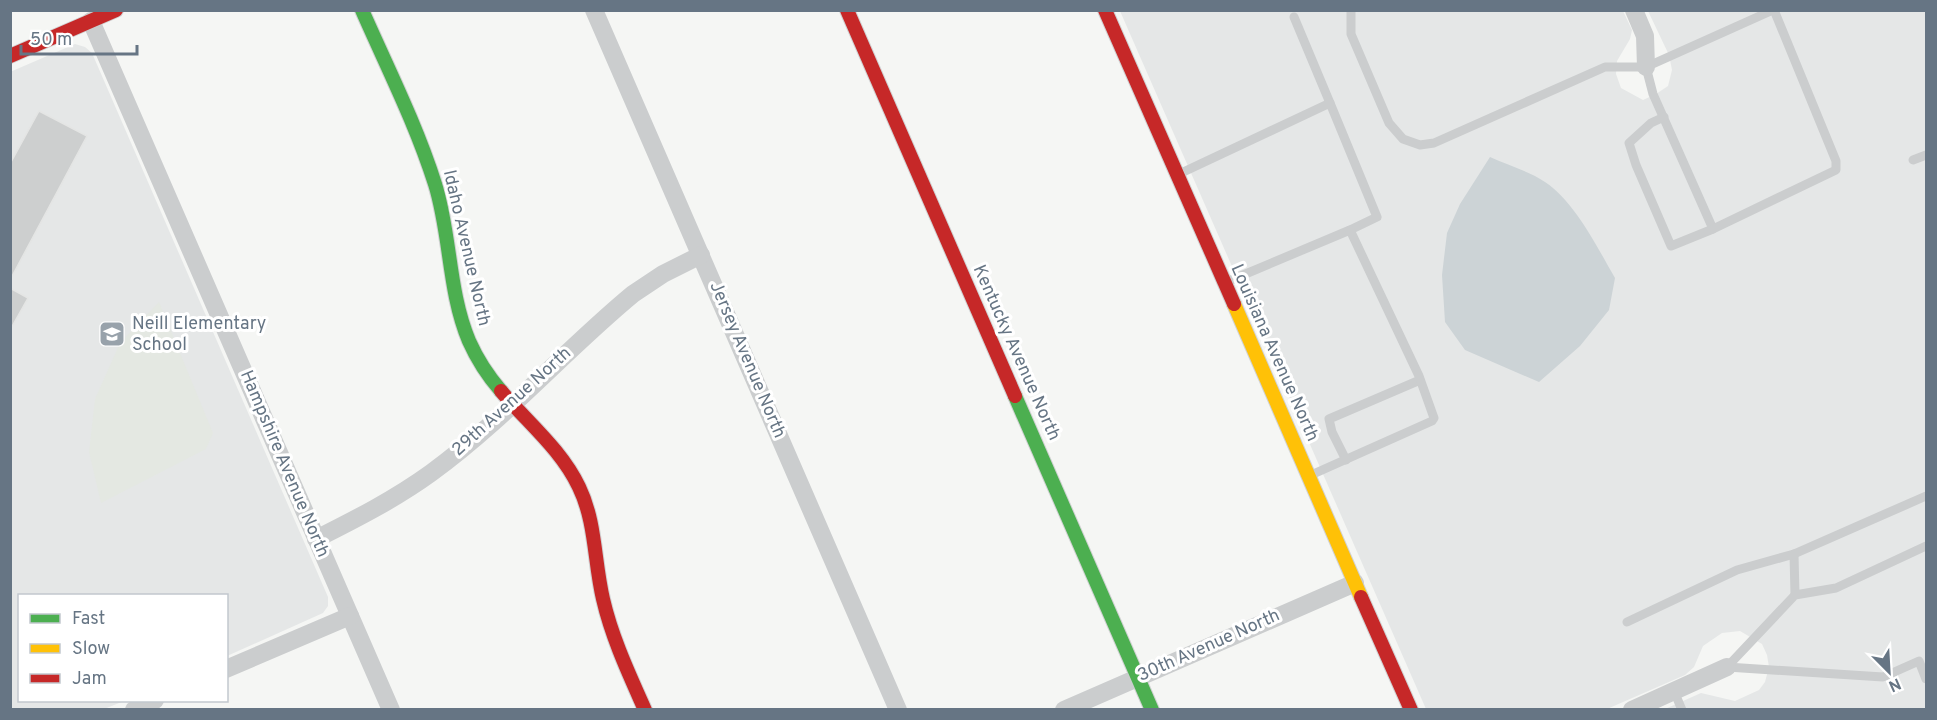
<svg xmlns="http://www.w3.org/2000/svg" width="1937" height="720" viewBox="0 0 1937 720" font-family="Overpass,sans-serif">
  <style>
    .built { fill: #e5e7e7 }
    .green { fill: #e4e8e2 }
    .water { fill: #ccd3d6 }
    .building { fill: #cdcfcf; stroke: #e4e5e4; stroke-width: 1.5 }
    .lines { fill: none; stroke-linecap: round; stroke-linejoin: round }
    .fast-casing { stroke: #d1d2d3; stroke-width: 16 }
    .slow-casing { stroke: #d1d2d3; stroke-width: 16 }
    .jam-casing { stroke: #d1d2d3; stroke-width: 16 }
    .lane { stroke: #cbcdce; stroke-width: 9 }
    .street { stroke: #cbcdce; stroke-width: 18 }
    .fast { stroke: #4caf50; stroke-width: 14 }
    .slow { stroke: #ffc107; stroke-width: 14 }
    .jam { stroke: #c62828; stroke-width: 14 }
    .labels { text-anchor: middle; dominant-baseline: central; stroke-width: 6; stroke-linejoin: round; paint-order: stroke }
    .street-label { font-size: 18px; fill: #667584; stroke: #fff }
    .poi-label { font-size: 18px; fill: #667584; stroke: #fff; text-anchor: start }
  </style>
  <rect width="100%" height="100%" fill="#f5f6f4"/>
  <g class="built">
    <path d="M1120 11H1623L1632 30 1630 39 1617 61 1616 74 1621 88 1643 100 1656 94 1668 86 1672 70 1669 55 1648 11H1926V709H1665L1701 693 1735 701 1759 690 1765 682 1769 667 1767 655 1762 644 1740 631 1722 633 1703 646 1694 667 1685 675 1607 709H1426Z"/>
    <path d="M75 44 85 47 92 53 328 597V606L323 613 227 656 226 596H20V700L124 701 104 709H11L10 72Z"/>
  </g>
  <path class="green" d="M159 302 213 433 206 449 101 503 89 452 95 399 120 343Z"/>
  <path class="water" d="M1490 157C1507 165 1529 171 1545 182 1575 202 1597 247 1615 278L1609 310 1580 346 1539 382 1465 350 1445 322 1442 275 1447 233 1460 204Z"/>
  <g class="building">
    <path d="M39 111 87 136 10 280V164Z"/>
    <path d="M10 288 28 298 10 330Z"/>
  </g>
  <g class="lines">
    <g class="fast-casing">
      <g id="fast">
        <path d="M362 10C387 67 416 124 435 184 451 235 448 291 469 341 477 359 488 376 501 391"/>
        <path d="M1015 396 1152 710"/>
      </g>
    </g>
    <g class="slow-casing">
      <path id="slow" d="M1234 304 1361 597"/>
    </g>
    <g class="jam-casing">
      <g id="jam">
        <path d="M847 10 1015 396"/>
        <path d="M1105 10 1234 304"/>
        <path d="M10 56 116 10"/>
        <path d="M501 391C527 422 561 449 579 487 596 522 594 561 603 599 612 638 629 674 645 710"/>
        <path d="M1361 597 1411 710"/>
      </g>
    </g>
    <g class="lane">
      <path d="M1351 10V34L1389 123 1403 139 1420 145 1434 143 1605 67H1646L1773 10"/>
      <path d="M1294 17 1330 103"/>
      <path d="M1646 67 1653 94 1713 229"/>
      <path d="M1664 117 1651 123 1629 143 1636 165 1671 246 1713 229 1836 170V161L1774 10"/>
      <path d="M1913 160 1926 155"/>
      <path d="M1179 174 1330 103 1377 217 1350 230 1224 283"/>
      <path d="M1346 460 1332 432 1329 419 1420 380"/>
      <path d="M1311 475 1432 421 1434 418 1419 376 1350 230"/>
      <path d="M1794 554 1795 595"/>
      <path d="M1627 622 1737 570 1794 554 1926 496"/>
      <path d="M1727 667 1795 595 1836 588 1926 546"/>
      <path d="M1727 667 1883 677 1919 661 1926 679"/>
      <path d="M1674 691 1682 710"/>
    </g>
    <g class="street">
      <path d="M594 10 898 710"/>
      <path d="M1634 10 1645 36 1646 67"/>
      <path d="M91 21 391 710"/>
      <path d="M316 539C356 519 395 499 431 473 504 420 564 351 633 294L663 274 701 255"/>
      <path d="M226 669 350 616"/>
      <path d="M134 710 155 700"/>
      <path d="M1064 710 1355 583"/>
      <path d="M1632 710 1727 667"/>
    </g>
    <use href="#fast" class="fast"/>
    <use href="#slow" class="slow"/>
    <use href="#jam" class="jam"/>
  </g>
  <defs>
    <g id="school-square" transform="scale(1.35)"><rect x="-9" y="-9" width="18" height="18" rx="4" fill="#98a2ab" stroke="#fff"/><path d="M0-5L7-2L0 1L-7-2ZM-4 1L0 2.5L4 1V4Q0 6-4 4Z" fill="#fff"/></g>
  </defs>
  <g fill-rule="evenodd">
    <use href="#school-square" x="112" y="334"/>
  </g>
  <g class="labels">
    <g class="street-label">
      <text transform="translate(466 248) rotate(77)">Idaho Avenue North</text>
      <text transform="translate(1016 353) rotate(66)">Kentucky Avenue North</text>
      <text transform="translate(1274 353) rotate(66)">Louisiana Avenue North</text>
      <text transform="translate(747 360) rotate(67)">Jersey Avenue North</text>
      <text transform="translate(512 402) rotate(-42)">29th Avenue North</text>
      <text transform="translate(284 464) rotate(67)">Hampshire Avenue North</text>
      <text transform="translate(1209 646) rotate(-24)">30th Avenue North</text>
    </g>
    <g class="poi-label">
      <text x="132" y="324">Neill Elementary<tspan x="132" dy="21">School</tspan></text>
    </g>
  </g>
  <rect width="1937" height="720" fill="none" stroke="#667584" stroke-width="24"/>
  <rect x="18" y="594" width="210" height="108" fill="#ffffff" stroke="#c2c8ce" stroke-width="1.5"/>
  <rect x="30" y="614" width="30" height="9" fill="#4caf50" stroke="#c2c8ce" stroke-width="1.5"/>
  <text x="72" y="624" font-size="18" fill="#667584">Fast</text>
  <rect x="30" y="644" width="30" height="9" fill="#ffc107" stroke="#c2c8ce" stroke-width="1.5"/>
  <text x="72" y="654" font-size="18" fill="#667584">Slow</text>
  <rect x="30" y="674" width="30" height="9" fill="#c62828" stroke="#c2c8ce" stroke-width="1.5"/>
  <text x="72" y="684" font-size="18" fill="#667584">Jam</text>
  <g transform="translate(1889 672) rotate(156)" stroke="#ffffff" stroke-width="4.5" paint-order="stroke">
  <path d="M0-4.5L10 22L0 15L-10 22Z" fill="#667584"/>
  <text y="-9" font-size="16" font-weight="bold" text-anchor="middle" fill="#667584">N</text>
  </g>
  <path d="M21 45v9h116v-9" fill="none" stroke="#667584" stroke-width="3"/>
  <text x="30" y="45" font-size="18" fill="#667584" stroke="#ffffff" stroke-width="4.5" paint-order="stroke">50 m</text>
</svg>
